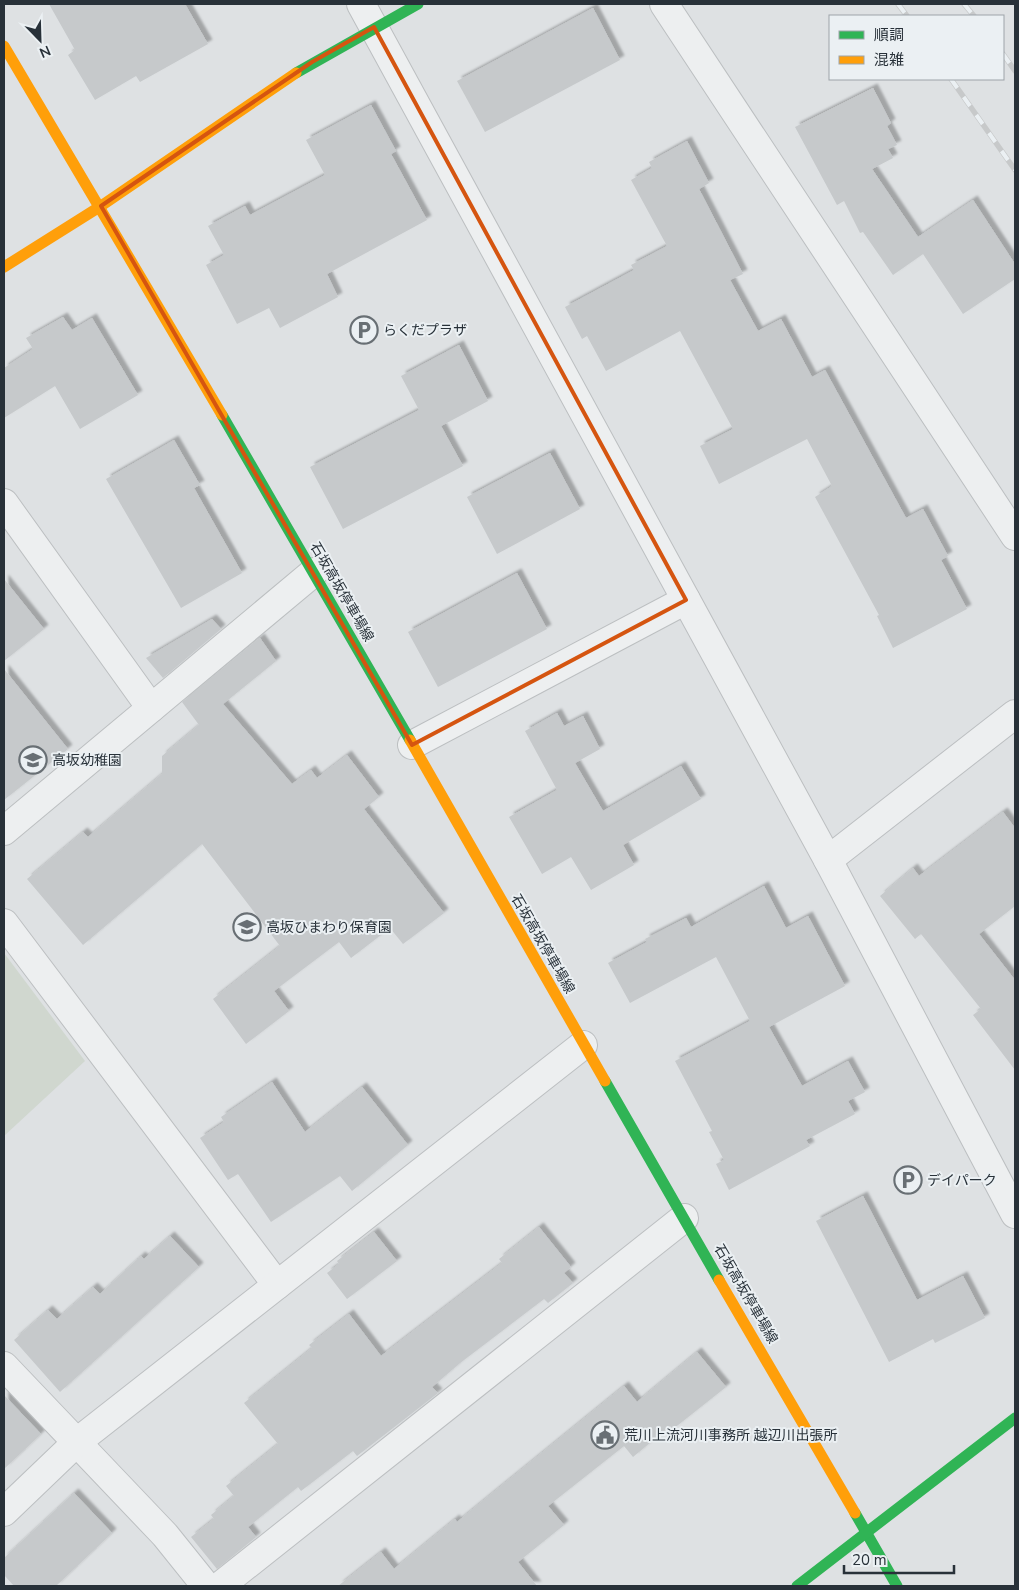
<svg xmlns="http://www.w3.org/2000/svg" width="1019" height="1590" viewBox="0 0 1019 1590" font-family="'Nunito Sans','Noto Sans JP',sans-serif">
  <style>
    .green { fill: #d0d7cf }
    .building { fill: #c6c9cb; filter: url(#shadow) }
    .lines { fill: none; stroke-linecap: round; stroke-linejoin: round }
    .street-casing { stroke: #bcbfc1; stroke-width: 30 }
    .street { stroke: #edeff0; stroke-width: 28 }
    .fast { stroke: #30b455; stroke-width: 11 }
    .slow { stroke: #ff9f0a; stroke-width: 11 }
    .rail-casing { stroke: #c7c9ca; stroke-width: 5.5 }
    .rail { stroke: #ebf0f3; stroke-width: 4; stroke-dasharray: 11; stroke-linecap: butt }
    .marked { fill: none; stroke: #d55510; stroke-width: 4; stroke-linejoin: round }
    .labels { text-anchor: middle; dominant-baseline: central; stroke-width: 4; stroke-linejoin: round; paint-order: stroke }
    .poi-label { font-size: 14px; fill: #283139; stroke: #ebf0f3; text-anchor: start }
    .street-label { font-size: 14px; fill: #283139; stroke: #ebf0f3 }
  </style>
  <defs>
    <filter id="shadow"><feDropShadow dx="4.5" dy="-4.5" stdDeviation="1" flood-color="#0004"/></filter>
  </defs>
  <rect width="100%" height="100%" fill="#dee1e3"/>
  <path class="green" d="M4 953 85 1061 4 1136Z"/>
  <g class="building">
    <path d="M49 4H185L208 44 140 82 136 76 95 100 68 55 75 50Z"/>
    <path d="M593 8 620 60 485 132 457 81Z"/>
    <path d="M873 88 891 123 887 126 897 145 888 149 893 158 872 169 918 237 973 200 1015 264V279L963 314 923 254 893 275 863 232 860 233 844 201 837 205 795 127Z"/>
    <path d="M371 105 396 151 391 154 427 220 327 274 338 297 280 328 269 308 237 324 206 265 224 255 208 226 245 206 250 215 325 175 306 140Z"/>
    <path d="M687 141 709 183 699 189 743 274 730 280 758 331 781 319 812 377 825 370 906 518 923 509 948 556 941 560 967 609 893 648 877 616 879 615 815 497 832 486 807 439 719 484 700 446 733 429 680 331 606 371 587 336 582 339 565 307 634 270 631 265 667 246 631 180 652 168 649 162Z"/>
    <path d="M63 317 72 330 92 318 138 395 80 429 55 386 4 418V368L33 349 26 338Z"/>
    <path d="M459 345 488 401 441 426 463 466 343 529 310 467 419 410 401 376Z"/>
    <path d="M174 440 200 485 194 488 242 573 181 608 106 479Z"/>
    <path d="M550 453 580 509 497 554 467 497Z"/>
    <path d="M517 573 547 629 438 687 408 632Z"/>
    <path d="M4 579 44 629 4 661Z"/>
    <path d="M212 619 221 629 163 678 146 658Z"/>
    <path d="M260 638 276 661 223 704 292 784 311 770 317 778 347 755 379 797 364 809 444 913 403 944 390 928 351 958 339 942 274 991 289 1011 246 1044 213 999 280 946 202 844 83 945 27 879 83 832 88 837 162 774V756L199 725 182 702Z"/>
    <path d="M4 669 68 749 4 800Z"/>
    <path d="M557 713 564 726 583 716 600 749 575 763 603 811 681 766 701 799 623 845 634 865 591 890 571 857 542 874 509 817 557 790 525 731Z"/>
    <path d="M1003 812 1015 828V906L979 934 1015 980V1070L973 1015 981 1009 921 934 915 939 880 896 913 868 919 876Z"/>
    <path d="M764 886 786 928 808 916 845 986 769 1027 802 1086 848 1061 865 1092 848 1101 855 1114 806 1140 810 1146 729 1190 716 1164 724 1160 709 1132 712 1131 675 1061 750 1021 716 957 630 1003 608 963 647 942 645 939 686 918 691 927Z"/>
    <path d="M272 1082 305 1132 362 1087 408 1145 352 1191 340 1176 271 1222 238 1174 228 1180 200 1138 224 1122 221 1117Z"/>
    <path d="M863 1196 917 1300 963 1276 985 1318 935 1343 933 1339 889 1362 816 1221Z"/>
    <path d="M539 1227 571 1267 564 1273 573 1283 548 1303 544 1299 460 1363 432 1387 438 1393 357 1456 353 1451 301 1491 298 1487 248 1527 256 1537 217 1569 191 1537 214 1519 211 1515 234 1496 226 1486 278 1444 244 1403 312 1348 309 1345 349 1314 381 1356 502 1263 499 1259Z"/>
    <path d="M374 1232 397 1261 347 1299 327 1273 339 1264 337 1261Z"/>
    <path d="M170 1236 199 1267 60 1392 14 1340 48 1310 57 1319 93 1287 100 1294 141 1256 144 1259Z"/>
    <path d="M697 1352 726 1387 673 1429 670 1426 633 1457 624 1446 548 1506 564 1525 518 1562 537 1586H338L381 1552 394 1569 455 1519 457 1522 624 1386 637 1402Z"/>
    <path d="M4 1395 41 1434 4 1469Z"/>
    <path d="M74 1493 112 1533 56 1586H14L4 1575V1558Z"/>
  </g>
  <g class="lines">
    <g class="street-casing">
      <g id="street">
        <path d="M361 4 828 860 1015 1214"/>
        <path d="M664 4 1015 536"/>
        <path d="M4 503 151 708"/>
        <path d="M412 745 686 600"/>
        <path d="M4 831 314 572"/>
        <path d="M828 860 1015 714"/>
        <path d="M4 923 277 1285"/>
        <path d="M4 1366 165 1535 206 1586"/>
        <path d="M4 1512 77 1442 583 1045"/>
        <path d="M220 1586 684 1218"/>
      </g>
    </g>
    <use href="#street" class="street"/>
    <g class="fast">
      <path d="M296 73 418 4"/>
      <path d="M222 415 410 740"/>
      <path d="M605 1081 719 1280"/>
      <path d="M855 1513 897 1586"/>
      <path d="M797 1586 1015 1418"/>
    </g>
    <g class="slow">
      <path d="M4 46 222 415"/>
      <path d="M4 267 101 206 296 73"/>
      <path d="M410 740 605 1081"/>
      <path d="M719 1280 855 1513"/>
    </g>
    <g class="rail-casing">
      <g id="rail">
        <path d="M898 4 907 16"/>
        <path d="M964 4 974 16"/>
        <path d="M1003 54 1015 71"/>
        <path d="M951 79 1015 170"/>
      </g>
    </g>
    <use href="#rail" class="rail"/>
  </g>
  <path class="marked" d="M374 27 686 600 412 745 101 206 312 62Z"/>
  <defs>
    <g id="parking-ring" transform="scale(1.4375)"><circle r="9.5" fill="#ebf0f3" stroke="#686f74" stroke-width="1.5"/><path d="M-3.5-5.5H1a3.5 3.5 0 0 1 0 7H-1V5.5H-3.5ZM-1-3.4V-.6H.8a1.4 1.4 0 0 0 0-2.8Z" fill="#686f74"/></g>
    <g id="school-ring" transform="scale(1.4375)"><circle r="9.5" fill="#ebf0f3" stroke="#686f74" stroke-width="1.5"/><path d="M0-5L7-2L0 1L-7-2ZM-4 1L0 2.5L4 1V4Q0 6-4 4Z" fill="#686f74"/></g>
    <g id="civic-ring" transform="scale(1.4375)"><circle r="9.5" fill="#ebf0f3" stroke="#686f74" stroke-width="1.5"/><path d="M-.6-6.5H3V-4.5H.6V-3L4-1V1h2V6H-6V1h2V-1L-.6-3ZM-1.2 2.5V6h2.4V2.5Z" fill="#686f74"/></g>
  </defs>
  <g fill-rule="evenodd">
    <use href="#parking-ring" x="364" y="330"/>
    <use href="#school-ring" x="33" y="760"/>
    <use href="#school-ring" x="247" y="927"/>
    <use href="#parking-ring" x="908" y="1180"/>
    <use href="#civic-ring" x="605" y="1435"/>
  </g>
  <g class="labels">
    <g class="poi-label">
      <text x="383" y="330">らくだプラザ</text>
      <text x="52" y="760">高坂幼稚園</text>
      <text x="266" y="927">高坂ひまわり保育園</text>
      <text x="927" y="1180">デイパーク</text>
      <text x="624" y="1435">荒川上流河川事務所 越辺川出張所</text>
    </g>
    <g class="street-label">
      <text transform="translate(342 592) rotate(60)">石坂高坂停車場線</text>
      <text transform="translate(543 944) rotate(60)">石坂高坂停車場線</text>
      <text transform="translate(746 1294) rotate(60)">石坂高坂停車場線</text>
    </g>
  </g>
  <rect width="1019" height="1590" fill="none" stroke="#283139" stroke-width="10"/>
  <rect x="829" y="15" width="175" height="65" fill="#ebf0f3" stroke="#9da4a9"/>
  <rect x="839" y="31" width="25" height="8" fill="#30b455" stroke="#9da4a9"/>
  <text x="874" y="40" font-size="15" fill="#283139">順調</text>
  <rect x="839" y="56" width="25" height="8" fill="#ff9f0a" stroke="#9da4a9"/>
  <text x="874" y="65" font-size="15" fill="#283139">混雑</text>
  <g transform="translate(40 40) rotate(157)" stroke="#ebf0f3" stroke-width="4" paint-order="stroke">
  <path d="M0-4L9 19L0 12L-9 19Z" fill="#283139"/>
  <text y="-8" font-size="14" font-weight="bold" text-anchor="middle" fill="#283139">N</text>
  </g>
  <path d="M844 1565v8h110v-8" fill="none" stroke="#283139" stroke-width="2.5"/>
  <text x="852" y="1565" font-size="15" fill="#283139" stroke="#ebf0f3" stroke-width="4" paint-order="stroke">20 m</text>
</svg>
